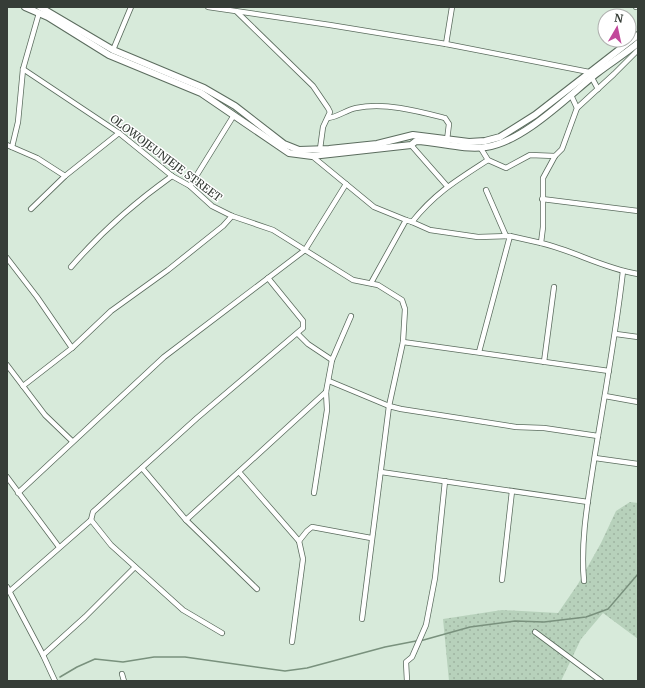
<svg xmlns="http://www.w3.org/2000/svg" width="645" height="688" viewBox="0 0 645 688" font-family="Merriweather,serif">
  <style>
    .green { fill: url(#green-dots) }
    .lines { fill: none; stroke-linecap: round; stroke-linejoin: round }
    .stream { stroke: #79917d; stroke-width: 1.5 }
    .minor-casing { stroke: #5b6c5e; stroke-width: 6 }
    .secondary-casing { stroke: #5b6c5e; stroke-width: 8 }
    .minor { stroke: #fff; stroke-width: 4.5 }
    .secondary { stroke: #fff; stroke-width: 6 }
    .labels { text-anchor: middle; dominant-baseline: central; stroke-width: 3; stroke-linejoin: round; paint-order: stroke }
    .street-label { font-size: 11px; fill: #363d37; stroke: #fff }
  </style>
  <defs>
    <pattern id="green-dots" width="8" height="8" patternUnits="userSpaceOnUse"><rect width="8" height="8" fill="#b7d1bb"/><path d="M2 2h.1M6 6h.1" fill="none" stroke="#9eb4a1" stroke-width="1.8" stroke-linecap="round"/></pattern>
  </defs>
  <rect width="100%" height="100%" fill="#d7eada"/>
  <path class="green" d="M630 502 638 503V639L603 613 581 639 561 681H449L443 619 502 610 558 613 578 584 601 543 616 511Z"/>
  <g class="lines">
    <g class="stream">
      <path d="M420 641 470 627 515 621 544 622 586 617 608 609 638 574"/>
      <path d="M60 677 77 667 95 659 123 662 154 657H185L285 671 307 668 385 647 416 641"/>
      <path d="M50 681H51"/>
    </g>
    <g class="minor-casing">
      <g id="minor">
        <path d="M208 7 330 25 446 44 589 72"/>
        <path d="M636 7H638"/>
        <path d="M237 12 313 86 328 108 330 112 323 127 320 149"/>
        <path d="M446 44 452 7"/>
        <path d="M113 50 131 7"/>
        <path d="M23 69 119 133 172 176 190 186 212 206 232 216 273 230 353 280 378 285 402 300 405 309 403 342 389 406 362 619"/>
        <path d="M592 78 598 89"/>
        <path d="M571 95 577 108 562 149 555 156 543 178V227L541 243C575 251 602 268 638 274"/>
        <path d="M577 108 614 74 638 50"/>
        <path d="M328 118C338 117 346 110 356 108 385 102 418 111 445 118L449 124 447 140"/>
        <path d="M7 145 37 158 65 176"/>
        <path d="M411 145 447 186"/>
        <path d="M12 147 18 122 23 69 39 13"/>
        <path d="M480 147 488 160 506 168 530 155 555 156"/>
        <path d="M312 156 374 207 406 220"/>
        <path d="M190 186 234 115"/>
        <path d="M486 190 506 236"/>
        <path d="M542 199 638 211"/>
        <path d="M31 209 65 176 119 133"/>
        <path d="M412 222 430 230 478 237 510 236 541 243"/>
        <path d="M7 258 37 297 72 348"/>
        <path d="M71 267C102 231 134 203 172 176"/>
        <path d="M371 283 406 220 412 222C435 193 457 180 488 160"/>
        <path d="M298 334 308 344 332 360"/>
        <path d="M616 334 638 337"/>
        <path d="M403 342 609 371"/>
        <path d="M479 352 510 236"/>
        <path d="M544 362 554 287"/>
        <path d="M7 365 45 415 72 441"/>
        <path d="M329 381 389 406 401 409 516 427 544 428 598 436"/>
        <path d="M23 386 72 348 111 311 168 270 223 226 232 216"/>
        <path d="M605 396 638 402"/>
        <path d="M595 458 638 464"/>
        <path d="M142 468 186 520 257 589"/>
        <path d="M239 472 299 541 303 559 292 642"/>
        <path d="M381 472 588 502"/>
        <path d="M7 477 59 547"/>
        <path d="M18 493 164 357 305 250 346 184"/>
        <path d="M314 493 327 410 326 392 332 360 351 316"/>
        <path d="M91 520 111 545 183 610 222 633"/>
        <path d="M186 520 326 392"/>
        <path d="M299 541 307 531 312 527 371 538"/>
        <path d="M502 580 512 491"/>
        <path d="M584 581C580 539 589 495 595 454 605 393 616 333 623 271"/>
        <path d="M7 587 43 655 55 681"/>
        <path d="M10 591 91 520 93 512 197 418 303 328V321L268 278"/>
        <path d="M535 632 601 681"/>
        <path d="M43 655 85 617 135 567"/>
        <path d="M122 674 124 681"/>
        <path d="M407 681 406 662 412 657 426 625 435 578 445 481"/>
      </g>
    </g>
    <g class="secondary-casing">
      <g id="secondary">
        <path d="M25 7 48 17 109 55 201 93 289 153 312 156 411 145 416 141C440 142 462 150 486 147 523 142 567 97 596 74 610 63 625 54 638 43"/>
        <path d="M40 7 113 50 204 88 235 106 284 144 299 150 329 149 377 144 413 135 469 142 485 141 500 137 535 115 638 35"/>
      </g>
    </g>
    <use href="#minor" class="minor"/>
    <use href="#secondary" class="secondary"/>
  </g>
  <g class="labels">
    <g class="street-label">
      <text transform="translate(166 158) rotate(37)">OLOWOJEUNJEJE STREET</text>
    </g>
  </g>
  <rect width="645" height="688" fill="none" stroke="#363d37" stroke-width="16"/>
  <g transform="translate(617 28) rotate(9)"><circle r="19" fill="#ffffff" stroke="#afb1af"/>
  <path d="M0-3L7 15L0 10L-7 15Z" fill="#c2489b"/>
  <text y="-6" font-size="11" font-weight="bold" text-anchor="middle" fill="#363d37">N</text>
  </g>
</svg>
